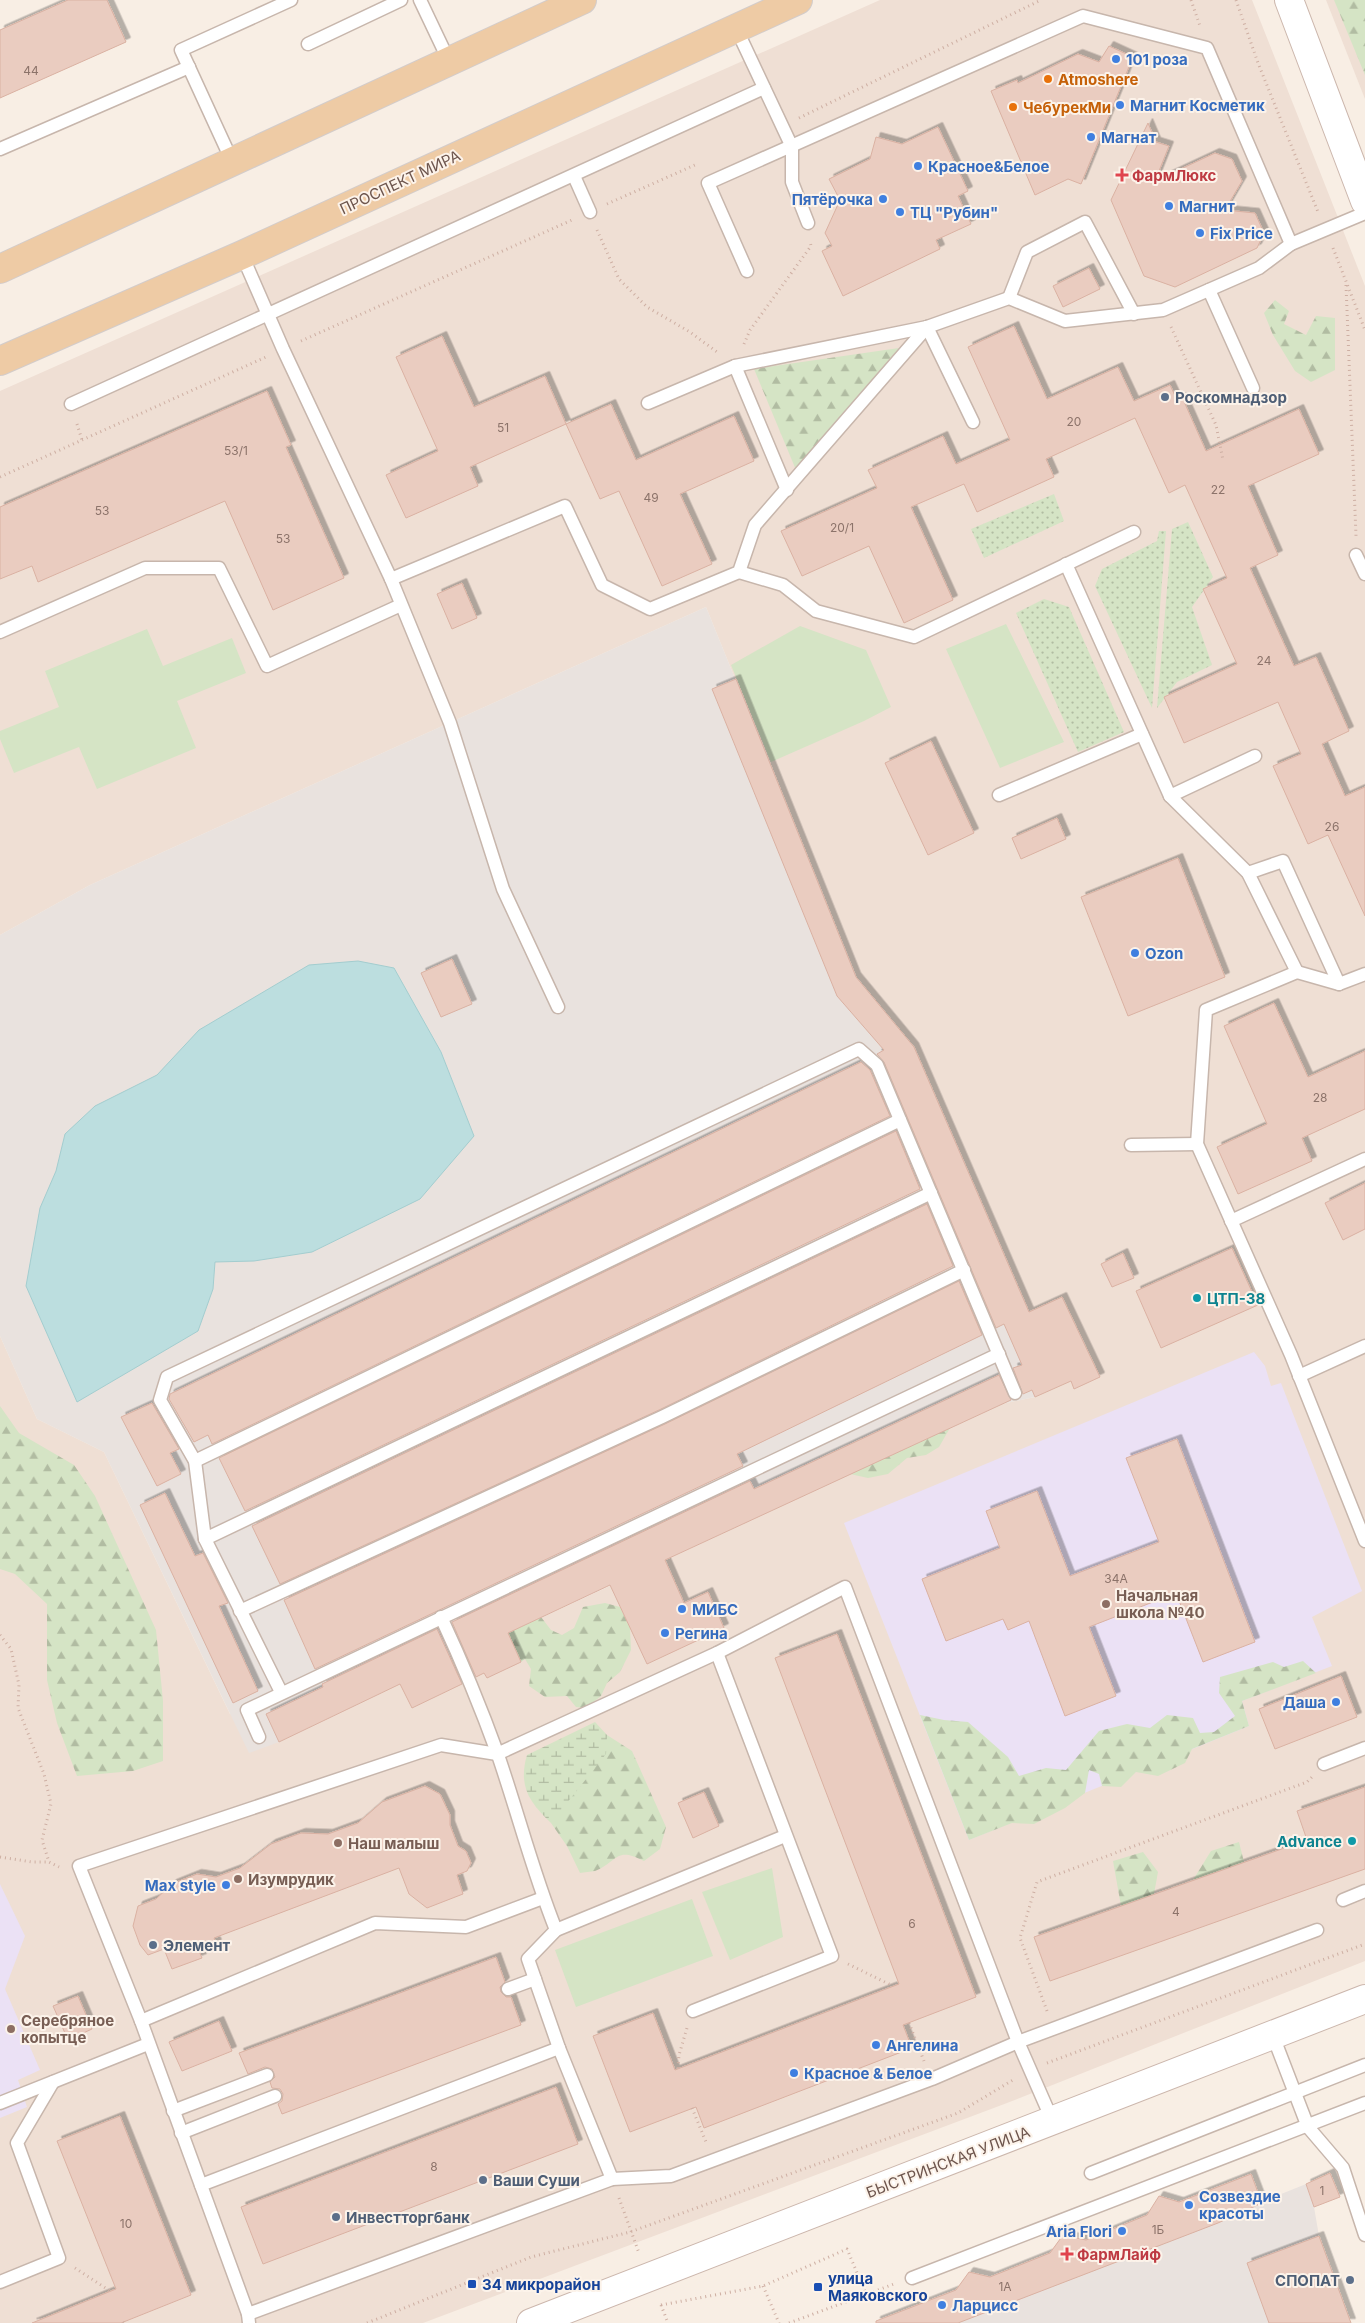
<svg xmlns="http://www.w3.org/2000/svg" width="1365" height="2323" viewBox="0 0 1365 2323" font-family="Inter,sans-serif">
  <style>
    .residential { fill: #efdfd4 }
    .industrial { fill: #e9e2de }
    .education { fill: #ebe1f5 }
    .grass { fill: url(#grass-dots) }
    .forest { fill: url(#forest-firs) }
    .wetland { fill: url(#wetland-marsh) }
    .park { fill: #d5e4c5 }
    .water { fill: #bcdedf; stroke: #a3cdcf }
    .building { fill: #eaccc0; stroke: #dab1a2; filter: url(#shadow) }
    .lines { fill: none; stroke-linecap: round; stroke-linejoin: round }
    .lane-casing { stroke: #c7b6ac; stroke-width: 15 }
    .secondary-casing { stroke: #ccb7ad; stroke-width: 30 }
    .primary-casing { stroke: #d3ccca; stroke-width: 30 }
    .path { stroke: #ceafa3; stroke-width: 3; stroke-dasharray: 1 4; stroke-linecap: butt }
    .lane { stroke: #fff; stroke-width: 12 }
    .secondary { stroke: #fff; stroke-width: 28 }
    .primary { stroke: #eecba5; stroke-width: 28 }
    .shop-dot { fill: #3f7fe0; stroke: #fcf3ea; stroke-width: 2 }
    .food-dot { fill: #e8710a; stroke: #fcf3ea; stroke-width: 2 }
    .health-dot { fill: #e0444e; stroke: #fcf3ea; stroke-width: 2 }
    .service-dot { fill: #5c6f8a; stroke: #fcf3ea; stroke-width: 2 }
    .culture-dot { fill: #0f9aa8; stroke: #fcf3ea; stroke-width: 2 }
    .education-dot { fill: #8d6e63; stroke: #fcf3ea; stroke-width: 2 }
    .transit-dot { fill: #1a4fb4; stroke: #fcf3ea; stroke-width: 2 }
    .labels { text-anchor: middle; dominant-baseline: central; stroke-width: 4; stroke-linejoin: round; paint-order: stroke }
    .number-label { font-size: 12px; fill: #8c736a }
    .shop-label { font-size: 15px; font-weight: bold; fill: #366cbe; stroke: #fcf3ea; text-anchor: start }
    .food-label { font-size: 15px; font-weight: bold; fill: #c56008; stroke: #fcf3ea; text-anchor: start }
    .health-label { font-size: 15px; font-weight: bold; fill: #be3a42; stroke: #fcf3ea; text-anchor: start }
    .street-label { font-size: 15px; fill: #6d554d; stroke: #fcf3ea }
    .service-label { font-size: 15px; font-weight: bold; fill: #4e5e75; stroke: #fcf3ea; text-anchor: start }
    .culture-label { font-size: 15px; font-weight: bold; fill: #0d838f; stroke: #fcf3ea; text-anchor: start }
    .education-label { font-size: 15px; font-weight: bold; fill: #785e54; stroke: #fcf3ea; text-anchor: start }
    .transit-label { font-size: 15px; font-weight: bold; fill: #164399; stroke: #fcf3ea; text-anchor: start }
  </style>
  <defs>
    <pattern id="grass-dots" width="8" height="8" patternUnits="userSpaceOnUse" patternTransform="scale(1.25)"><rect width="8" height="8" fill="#d5e4c5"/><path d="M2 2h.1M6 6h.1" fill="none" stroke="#b1bca2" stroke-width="1.8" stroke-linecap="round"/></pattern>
    <pattern id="forest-firs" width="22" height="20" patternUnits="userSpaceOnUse" patternTransform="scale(1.25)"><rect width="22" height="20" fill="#d5e4c5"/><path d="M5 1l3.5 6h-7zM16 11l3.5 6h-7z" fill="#b1bca2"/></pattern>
    <pattern id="wetland-marsh" width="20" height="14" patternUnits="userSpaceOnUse" patternTransform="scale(1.25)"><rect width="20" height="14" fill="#d5e4c5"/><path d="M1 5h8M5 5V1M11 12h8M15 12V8" fill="none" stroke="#b1bca2"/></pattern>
    <filter id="shadow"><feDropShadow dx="4.5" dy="-4.5" stdDeviation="0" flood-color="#0004"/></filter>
  </defs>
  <rect width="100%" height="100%" fill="#f8eee4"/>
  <g class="residential">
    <path d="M880 0H1252L1365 286V1961L1007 2103 423 2323H0V1336L37 1419 104 1452 230 1714 444 1663 1001 1404 1035 1397 856 977 706 607 90 885 0 935V391Z"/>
    <path d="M1326 0H1365V99Z"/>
  </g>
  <g class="industrial">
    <path d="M706 607 856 977 914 1047 1061 1385 1035 1397 1001 1404 473 1649 279 1742 249 1753 104 1452 37 1419 0 1336V935L90 885Z"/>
    <path d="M1306 2184 1314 2207 1319 2236 1351 2323H958Z"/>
  </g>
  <g class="education">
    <path d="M1254 1352 1265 1366 1271 1386 1281 1383 1362 1591 1312 1617 1332 1666 1242 1701 1249 1726 969 1840 844 1523Z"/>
    <path d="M0 1884 25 1936 5 1989 40 2070 18 2080 27 2107 0 2118Z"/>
  </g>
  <g class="grass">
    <path d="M1054 494 1064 521 984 558 971 529Z"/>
    <path d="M1188 522 1213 577 1192 607 1212 665 1177 682 1157 708 1172 529Z"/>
    <path d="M1159 531H1166L1152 708 1095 586 1102 569 1157 541Z"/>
    <path d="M1044 599 1069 607 1124 732 1078 752 1016 613Z"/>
  </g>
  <g class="forest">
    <path d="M1334 0H1365V75Z"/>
    <path d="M1275 300 1289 311 1284 324 1306 335 1316 316 1335 318V370L1311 382 1295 371 1273 335 1264 313Z"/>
    <path d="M899 348 796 470 754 369Z"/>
    <path d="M0 1406 19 1433 74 1465 95 1496 156 1630 163 1701V1761L133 1771 77 1776 57 1723 47 1680V1604L15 1574 0 1569Z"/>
    <path d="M950 1428 939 1447 926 1455 907 1458 888 1474 868 1478 850 1474Z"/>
    <path d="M605 1603 620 1607 630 1628 631 1650 620 1672 607 1683 601 1696 586 1708 576 1707 567 1696 545 1697 529 1686 531 1669 525 1659 521 1662 508 1633 541 1617 551 1630 562 1635 574 1628 583 1607Z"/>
    <path d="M1303 1661 1316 1673 1242 1701 1249 1726 1192 1749 1185 1763 1158 1776 1136 1772 1121 1787 1102 1786 1099 1774 1089 1770 1085 1793 1065 1808 1034 1824 1012 1823 969 1840 920 1715 944 1720 968 1722 1008 1757 1019 1776 1046 1768 1066 1770 1099 1731 1127 1724 1150 1728 1167 1715 1193 1718 1200 1733 1214 1732 1235 1716 1219 1693 1220 1677 1273 1662 1284 1667Z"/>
    <path d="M583 1734 607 1735 632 1751 666 1827 660 1849 644 1861C615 1846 619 1861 595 1871 591 1872 584 1872 580 1873L567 1846 551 1823 556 1801Z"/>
    <path d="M1239 1842 1244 1862 1193 1880 1211 1851Z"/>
    <path d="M1143 1852 1158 1872 1154 1894 1121 1906 1113 1861Z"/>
  </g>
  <path class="wetland" d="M595 1722 607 1735 606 1754 551 1823C529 1802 518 1786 527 1755Z"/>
  <g class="park">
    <path d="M1006 624 1064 742 1000 768 946 649Z"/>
    <path d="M800 626 866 650 891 707 864 721 771 762 731 665Z"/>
    <path d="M147 629 163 666 232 638 246 673 177 701 196 748 97 789 79 747 14 773 0 739V731L59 707 45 671Z"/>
    <path d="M772 1868 783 1937 730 1960 702 1892Z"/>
    <path d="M692 1899 713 1956 576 2007 555 1950Z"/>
  </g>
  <path class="water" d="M358 961 394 968 441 1052 474 1136 420 1199 312 1252 254 1261 215 1262 213 1289 198 1331 77 1402 26 1286 40 1208 56 1171 65 1134 95 1106 157 1075 199 1030 309 965Z"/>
  <g class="building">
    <path d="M68 0H107L126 42 0 98V30Z"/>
    <path d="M1109 46 1133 57 1081 184 1068 179 1035 195 991 91 1017 80 1018 83 1078 54 1099 62Z"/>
    <path d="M1148 123 1156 142 1169 146 1155 181 1215 153 1232 159 1242 181 1225 210 1255 213 1264 233 1257 248 1175 287 1144 276 1111 200Z"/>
    <path d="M938 127 968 191 958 196 971 224 936 240 940 249 843 296 822 251 832 246 825 233 840 200 829 179 870 159 876 137 902 144Z"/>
    <path d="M1089 268 1100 289 1063 307 1053 286Z"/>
    <path d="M1014 326 1047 399 1118 367 1134 401 1170 385 1177 400 1182 397 1206 451 1299 409 1319 454 1248 486 1278 555 1250 568 1294 666 1316 657 1349 731 1322 744 1345 796 1365 787V916L1328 835 1308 844 1273 766 1301 754 1278 702 1184 743 1164 697 1237 664 1203 589 1227 578 1185 485 1169 493 1135 418 1046 459 1054 477 977 512 964 484 911 507 953 600 904 623 869 546 802 576 781 531 877 488 868 470 943 436 956 464 1010 440 968 347Z"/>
    <path d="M442 336 474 407 545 376 566 424 470 467 478 486 406 518 386 475 438 451 396 357Z"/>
    <path d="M267 391 291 445 286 447 344 578 273 610 225 501 38 582 32 566 0 579V507Z"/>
    <path d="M611 404 636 460 734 416 754 461 680 494 712 564 662 586 619 491 600 499 566 424Z"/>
    <path d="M462 583 477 618 452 629 437 594Z"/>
    <path d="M736 679 856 977 914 1047 1029 1312 1062 1297 1100 1377 1074 1389 1071 1381 1035 1397 1032 1390 1023 1394 1013 1368 1022 1365 1004 1324 996 1328 884 1062 877 1054 884 1050 837 996 712 689Z"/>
    <path d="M931 741 974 833 928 855 885 763Z"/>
    <path d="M1057 818 1066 839 1021 859 1012 838Z"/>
    <path d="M1178 858 1225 977 1128 1016 1081 897Z"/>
    <path d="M452 959 472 1004 441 1017 421 973Z"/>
    <path d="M1274 1003 1308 1077 1365 1051V1109L1302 1138 1312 1161 1238 1194 1217 1147 1267 1124 1224 1026Z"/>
    <path d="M861 1062 870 1070 890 1116 212 1444 208 1435 194 1442 169 1399 170 1394Z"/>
    <path d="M896 1131 920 1189 245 1511 219 1458Z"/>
    <path d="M1365 1183V1229L1343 1240 1325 1203Z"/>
    <path d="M927 1204 953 1266 659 1410 280 1584 252 1526Z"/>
    <path d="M1232 1248 1258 1305 1161 1348 1136 1291Z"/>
    <path d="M1123 1253 1134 1278 1112 1287 1101 1264Z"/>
    <path d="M959 1281 982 1335 737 1454 743 1466 315 1669 284 1600 665 1424Z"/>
    <path d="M999 1375 1011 1400 665 1560 684 1603 708 1592 724 1628 647 1664 610 1585 508 1633 521 1662 487 1678 484 1673 476 1677 452 1622 750 1481 754 1489Z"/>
    <path d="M152 1403 179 1449 170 1453 181 1474 157 1486 121 1417Z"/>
    <path d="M1177 1439 1255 1642 1203 1662 1176 1593 1089 1627 1116 1696 1065 1716 1029 1621 1008 1630 1003 1619 946 1641 922 1579 1000 1548 986 1511 1037 1491 1070 1576 1159 1542 1126 1458Z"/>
    <path d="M165 1493 195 1556 203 1553 228 1603 219 1606 258 1691 233 1703 140 1505Z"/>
    <path d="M437 1629 462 1684 412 1708 400 1684 279 1742 266 1714 323 1687 322 1684Z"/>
    <path d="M837 1634 976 1997 903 2025 912 2048 704 2128 696 2107 630 2132 593 2036 653 2013 675 2070 899 1984 775 1658Z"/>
    <path d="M1341 1676 1357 1717 1275 1749 1259 1709Z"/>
    <path d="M425 1786 440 1794 450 1815V1825L458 1846 466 1851 471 1863 467 1871 457 1875 463 1894 427 1908 409 1894 399 1868 214 1938 217 1944 199 1951 202 1958 172 1969 164 1949 148 1955 140 1945 133 1926 138 1906 156 1899 172 1884 197 1874 216 1877 240 1868 271 1844 301 1833 328 1834 358 1823 382 1802Z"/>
    <path d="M1365 1787V1869L1050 1981 1034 1937 1307 1840 1297 1811Z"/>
    <path d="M704 1792 719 1826 693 1838 678 1803Z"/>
    <path d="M496 1957 505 1982 500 1987 501 1992 506 1997H511L521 2025 282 2114 278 2104 282 2101 283 2094 280 2089 272 2088 270 2082 275 2077 272 2069 265 2067 248 2074 239 2053Z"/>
    <path d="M78 1996 92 2029 68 2040 53 2006Z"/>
    <path d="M219 2021 232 2051 182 2071 169 2042Z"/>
    <path d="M556 2087 578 2144 263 2264 241 2207Z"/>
    <path d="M120 2116 191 2295 121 2323H32L116 2289 57 2141Z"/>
    <path d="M1330 2173 1340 2197 1314 2207 1306 2184Z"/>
    <path d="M1251 2174 1262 2203 1218 2223 958 2323H876V2321L956 2290 969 2272 990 2277 1050 2253 1063 2235 1086 2240 1147 2215 1159 2196 1179 2202Z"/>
    <path d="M1319 2236 1351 2323H1269L1247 2263Z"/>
  </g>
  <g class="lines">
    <g class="lane-casing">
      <g id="lane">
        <path d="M420 0 449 61"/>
        <path d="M736 28 792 147V182L808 223"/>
        <path d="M308 44 401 0"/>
        <path d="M0 149 189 67"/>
        <path d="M232 161 181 50 291 0"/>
        <path d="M574 176 590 212"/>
        <path d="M242 255 283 349 391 579 450 723 503 889 558 1007"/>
        <path d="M747 271 708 183 1083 16 1207 48 1291 244"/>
        <path d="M1209 290 1253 388"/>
        <path d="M1009 298 1027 252 1085 222 1134 314"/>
        <path d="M927 327 973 422"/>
        <path d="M735 366 787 490"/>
        <path d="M648 403 735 366 927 327 1009 298 1065 321 1163 310 1259 268 1291 244 1365 213"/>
        <path d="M71 404 764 88"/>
        <path d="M1356 555 1365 574"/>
        <path d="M1066 564 1170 796 1248 873 1297 972"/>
        <path d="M739 572 783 585 816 611 914 637 1134 532"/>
        <path d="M391 579 565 506 602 585 650 609 739 572 755 525 927 327"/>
        <path d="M0 632 145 568H219L267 666 401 605"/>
        <path d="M999 795 1142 734"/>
        <path d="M1170 796 1255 756"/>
        <path d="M1248 873 1283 861 1339 984"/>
        <path d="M1365 974 1339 984 1297 972 1206 1010 1197 1144 1291 1355 1365 1541"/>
        <path d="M1131 1145 1197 1144"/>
        <path d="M1231 1221 1365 1159"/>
        <path d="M1299 1376 1365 1346"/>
        <path d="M195 1461 900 1120"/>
        <path d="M205 1539 931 1193"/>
        <path d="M240 1611 662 1417 964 1270"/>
        <path d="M441 1617C462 1662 481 1708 498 1755 518 1813 533 1873 556 1930L528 1959 559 2048 612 2179"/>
        <path d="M281 1692 205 1539 195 1461 160 1400 167 1377 859 1049 877 1065 1015 1393"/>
        <path d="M259 1737 247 1710 999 1354"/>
        <path d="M1324 1764 1365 1748"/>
        <path d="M1343 1900 1365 1891"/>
        <path d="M556 1930 785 1836"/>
        <path d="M508 1989 535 1979"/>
        <path d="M693 2011 832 1956 717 1653"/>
        <path d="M141 2021 375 1923 466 1927 543 1898"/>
        <path d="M1273 2036 1308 2127 1343 2168 1365 2235"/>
        <path d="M0 2103 148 2044"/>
        <path d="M173 2111 267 2075"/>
        <path d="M181 2133 275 2096"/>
        <path d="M1091 2173 1365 2065"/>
        <path d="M201 2185 559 2048"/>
        <path d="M912 2278 1365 2103"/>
        <path d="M0 2282 59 2258 17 2143 53 2082"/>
        <path d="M248 2314 612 2179 671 2176 932 2079 1018 2042 1317 1930"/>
        <path d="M249 2323 248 2314 141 2021 79 1866 441 1745 497 1754 717 1653 845 1587 1018 2042 1053 2122"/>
      </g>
    </g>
    <g class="secondary-casing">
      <g id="secondary">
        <path d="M1289 0 1365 201"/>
        <path d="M531 2323 1365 1999"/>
      </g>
    </g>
    <g class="primary-casing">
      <g id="primary">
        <path d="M0 269 582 0"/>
        <path d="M0 361 242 255 798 0"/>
      </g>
    </g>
    <g class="path">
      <path d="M1191 0 1200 26"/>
      <path d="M1236 0 1258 63 1318 212"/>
      <path d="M799 118 1041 0"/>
      <path d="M607 204 697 164"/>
      <path d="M597 230 619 279 647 307 690 332 717 352"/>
      <path d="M1333 248 1365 330"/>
      <path d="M1346 285 1356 536"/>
      <path d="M1171 327 1216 425 1223 460"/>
      <path d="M301 341 572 220"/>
      <path d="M744 344 750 330 811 246 810 241"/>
      <path d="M77 424 82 440"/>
      <path d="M0 477 266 357"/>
      <path d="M0 1635 11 1649 19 1685 18 1708 44 1774 51 1804 42 1840 49 1862 59 1867"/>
      <path d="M0 1857 32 1862H49"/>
      <path d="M848 1964 893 1986"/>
      <path d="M1047 2011 1020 1938 1037 1882 1307 1782 1312 1777"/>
      <path d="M909 2023 924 2061"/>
      <path d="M1047 2063 1365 1944"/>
      <path d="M678 2068 679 2055 687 2028"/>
      <path d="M692 2108 706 2142"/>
      <path d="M619 2198 639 2253"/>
      <path d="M75 2268 110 2291"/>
      <path d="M763 2286 779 2323"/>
      <path d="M661 2305 763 2286 847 2249 866 2294"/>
      <path d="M661 2305 668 2323"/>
      <path d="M123 2322 124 2323"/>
      <path d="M367 2323 531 2257 630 2232 958 2113 1013 2080"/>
      <path d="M789 2323 894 2284"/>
    </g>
    <use href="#lane" class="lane"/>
    <use href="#secondary" class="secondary"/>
    <use href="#primary" class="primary"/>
  </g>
  <g class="shop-dot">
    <circle cx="1116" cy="59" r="5"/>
    <circle cx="1120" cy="105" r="5"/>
    <circle cx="1091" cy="137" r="5"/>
    <circle cx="918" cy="166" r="5"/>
    <circle cx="883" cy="199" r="5"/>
    <circle cx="1169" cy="206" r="5"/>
    <circle cx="900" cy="212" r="5"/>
    <circle cx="1200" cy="233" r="5"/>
    <circle cx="1135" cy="953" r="5"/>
    <circle cx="682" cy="1609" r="5"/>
    <circle cx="665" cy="1633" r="5"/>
    <circle cx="1336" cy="1702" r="5"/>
    <circle cx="226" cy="1885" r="5"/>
    <circle cx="876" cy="2045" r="5"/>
    <circle cx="794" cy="2073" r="5"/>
    <circle cx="1189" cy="2205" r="5"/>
    <circle cx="1122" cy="2231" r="5"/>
    <circle cx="942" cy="2305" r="5"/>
  </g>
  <g class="food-dot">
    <circle cx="1048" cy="79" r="5"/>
    <circle cx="1013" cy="107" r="5"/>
  </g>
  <g class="health-dot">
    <path d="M1119.5 167.5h5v5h5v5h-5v5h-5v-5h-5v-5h5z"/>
    <path d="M1064.5 2246.5h5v5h5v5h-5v5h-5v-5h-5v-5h5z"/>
  </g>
  <g class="service-dot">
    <circle cx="1165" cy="397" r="5"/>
    <circle cx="153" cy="1945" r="5"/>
    <circle cx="483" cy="2180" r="5"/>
    <circle cx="336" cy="2217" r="5"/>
    <circle cx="1350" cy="2280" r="5"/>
  </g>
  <g class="culture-dot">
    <circle cx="1197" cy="1298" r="5"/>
    <circle cx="1352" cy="1841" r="5"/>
  </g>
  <g class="education-dot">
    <circle cx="1106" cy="1604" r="5"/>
    <circle cx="338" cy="1843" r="5"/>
    <circle cx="238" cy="1879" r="5"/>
    <circle cx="11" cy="2029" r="5"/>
  </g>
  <g class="transit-dot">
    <rect x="467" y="2279" width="10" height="10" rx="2.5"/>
    <rect x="813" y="2282" width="10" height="10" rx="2.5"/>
  </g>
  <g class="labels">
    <g class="number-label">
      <text x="31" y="70">44</text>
      <text x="1074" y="421">20</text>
      <text x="503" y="427">51</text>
      <text x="236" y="450">53/1</text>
      <text x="1218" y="489">22</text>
      <text x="651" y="497">49</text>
      <text x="102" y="510">53</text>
      <text x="842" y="527">20/1</text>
      <text x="283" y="538">53</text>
      <text x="1264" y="660">24</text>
      <text x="1332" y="826">26</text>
      <text x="1320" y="1097">28</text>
      <text x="1116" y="1578">34А</text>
      <text x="1176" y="1911">4</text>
      <text x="912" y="1923">6</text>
      <text x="434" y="2166">8</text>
      <text x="1322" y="2190">1</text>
      <text x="126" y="2223">10</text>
      <text x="1158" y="2229">1Б</text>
      <text x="1005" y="2286">1А</text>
    </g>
    <g class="shop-label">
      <text x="1126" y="59">101 роза</text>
      <text x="1130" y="105">Магнит Косметик</text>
      <text x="1101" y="137">Магнат</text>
      <text x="928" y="166">Красное&amp;Белое</text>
      <text x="873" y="199" text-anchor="end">Пятёрочка</text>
      <text x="1179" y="206">Магнит</text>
      <text x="910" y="212">ТЦ "Рубин"</text>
      <text x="1210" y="233">Fix Price</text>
      <text x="1145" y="953">Ozon</text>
      <text x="692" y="1609">МИБС</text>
      <text x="675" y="1633">Регина</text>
      <text x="1326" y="1702" text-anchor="end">Даша</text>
      <text x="216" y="1885" text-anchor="end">Max style</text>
      <text x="886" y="2045">Ангелина</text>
      <text x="804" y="2073">Красное &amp; Белое</text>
      <text x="1199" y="2196">Созвездие<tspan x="1199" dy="17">красоты</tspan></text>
      <text x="1112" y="2231" text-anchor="end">Aria Flori</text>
      <text x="952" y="2305">Ларцисс</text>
    </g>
    <g class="food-label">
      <text x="1058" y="79">Atmoshere</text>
      <text x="1023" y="107">ЧебурекМи</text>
    </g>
    <g class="health-label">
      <text x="1132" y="175">ФармЛюкс</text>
      <text x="1077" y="2254">ФармЛайф</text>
    </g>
    <g class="street-label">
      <text transform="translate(400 182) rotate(-25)">ПРОСПЕКТ МИРА</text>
      <text transform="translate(948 2162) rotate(-21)">БЫСТРИНСКАЯ УЛИЦА</text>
    </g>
    <g class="service-label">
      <text x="1175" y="397">Роскомнадзор</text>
      <text x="163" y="1945">Элемент</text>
      <text x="493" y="2180">Ваши Суши</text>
      <text x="346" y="2217">Инвестторгбанк</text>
      <text x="1340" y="2280" text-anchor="end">СПОПАТ</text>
    </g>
    <g class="culture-label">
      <text x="1207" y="1298">ЦТП-38</text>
      <text x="1342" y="1841" text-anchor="end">Advance</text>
    </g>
    <g class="education-label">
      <text x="1116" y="1595">Начальная<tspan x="1116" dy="17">школа №40</tspan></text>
      <text x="348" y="1843">Наш малыш</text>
      <text x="248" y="1879">Изумрудик</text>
      <text x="21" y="2020">Серебряное<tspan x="21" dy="17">копытце</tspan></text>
    </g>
    <g class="transit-label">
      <text x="828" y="2278">улица<tspan x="828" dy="17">Маяковского</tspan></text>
      <text x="482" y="2284">34 микрорайон</text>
    </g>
  </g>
</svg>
